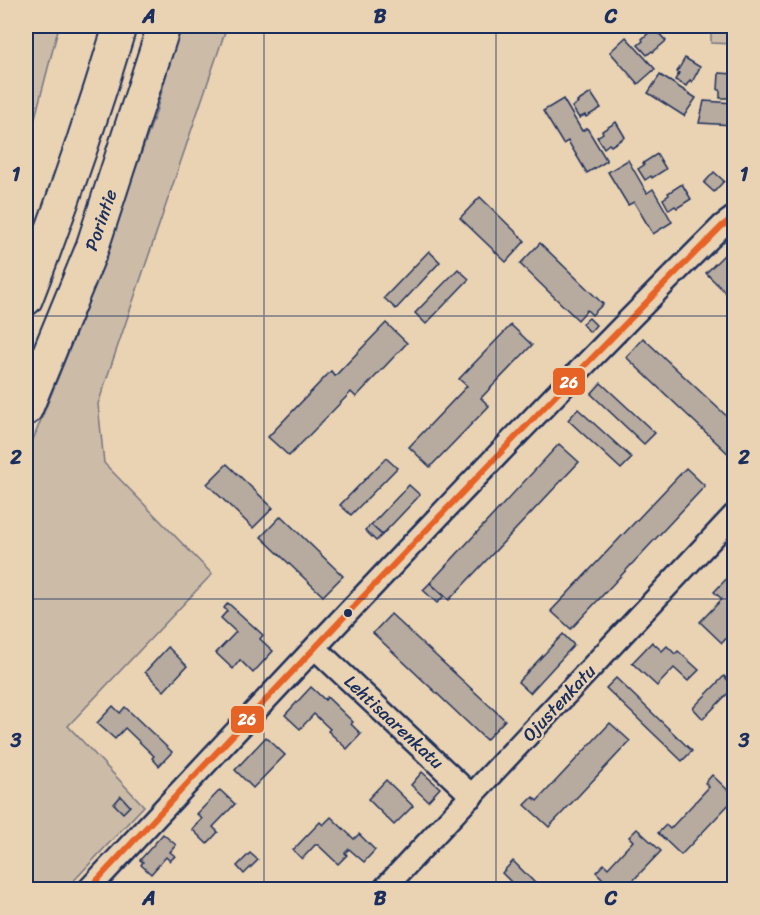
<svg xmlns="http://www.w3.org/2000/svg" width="760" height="915" viewBox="0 0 760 915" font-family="Sriracha,sans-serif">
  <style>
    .green { fill: #ccbba7; stroke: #747582; stroke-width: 1.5 }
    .building { fill: #b7aa9e; stroke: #1b2f5e; stroke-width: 1.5 }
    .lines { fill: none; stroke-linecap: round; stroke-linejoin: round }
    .minor-casing { stroke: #1b2f5e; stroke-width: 26 }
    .highway-casing { stroke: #1b2f5e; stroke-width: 36 }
    .minor { stroke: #ead3b3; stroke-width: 21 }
    .highway { stroke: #ead3b3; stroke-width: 32 }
    .bus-1-casing { stroke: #ead3b3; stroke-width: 10 }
    .bus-1 { stroke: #e76225; stroke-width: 6 }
    .grid { fill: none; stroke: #1b2f5e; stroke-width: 1.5; stroke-opacity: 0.55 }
    .bus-dot { fill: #1b2f5e; stroke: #ead3b3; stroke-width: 2 }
    .labels { text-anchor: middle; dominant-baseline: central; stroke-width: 4.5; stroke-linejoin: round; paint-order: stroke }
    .street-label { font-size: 18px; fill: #1b2f5e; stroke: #ead3b3 }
    .line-badge { stroke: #ead3b3; stroke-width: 2 }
    .badge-label { font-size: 16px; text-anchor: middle; font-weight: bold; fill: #fff }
    .neatline { fill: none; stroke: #1b2f5e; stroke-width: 2 }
    .grid-label { font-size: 20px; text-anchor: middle; font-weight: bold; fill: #1b2f5e }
  </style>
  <rect width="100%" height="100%" fill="#ead3b3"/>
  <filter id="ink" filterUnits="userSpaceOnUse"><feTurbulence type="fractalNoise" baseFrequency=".0167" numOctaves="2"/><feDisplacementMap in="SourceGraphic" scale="12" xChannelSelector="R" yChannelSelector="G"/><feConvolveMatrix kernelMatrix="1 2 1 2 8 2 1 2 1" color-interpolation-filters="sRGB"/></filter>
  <g filter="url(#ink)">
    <g class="green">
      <path d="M26 26H59L26 152Z"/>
      <path d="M180 26H227L98 404 104 463 212 574 68 726 144 806 66 889 26 890V457L85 311 156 112Z"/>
      <path d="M711 26H734V44L711 43Z"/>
    </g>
    <g class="building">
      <path d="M654 28 666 41 653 52 652 51 647 55 638 45 643 41 642 39Z"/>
      <path d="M626 37 655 69 638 84 610 52Z"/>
      <path d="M685 58 700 67 692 82 690 80 686 86 675 80 679 73 677 72Z"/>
      <path d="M719 73 734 74 733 98H720V90H718Z"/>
      <path d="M660 75 696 98 684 116 648 93Z"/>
      <path d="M591 93 601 108 586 117 585 115 579 118 572 107 578 103 577 102Z"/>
      <path d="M563 99 582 131 587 128 607 161 587 173 568 141 563 144 543 111Z"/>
      <path d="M704 101 734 103V125L699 123Z"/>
      <path d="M616 122 625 137 611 146 609 144 604 148 597 137 603 133 602 131Z"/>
      <path d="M657 154 666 169 652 178 651 176 645 180 638 169 644 165 643 163Z"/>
      <path d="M628 160 647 193 653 189 672 222 653 234 634 202 628 205 608 172Z"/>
      <path d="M714 172 724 181 714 192 704 183Z"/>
      <path d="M682 184 691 199 677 208 675 206 669 210 663 199 669 195 668 193Z"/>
      <path d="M480 197 525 241 506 262 460 218Z"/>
      <path d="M540 243 603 304 592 315 587 310 578 320 520 264Z"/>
      <path d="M732 247 734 249V292L730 297 706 273Z"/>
      <path d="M429 251 440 262 396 309 384 298Z"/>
      <path d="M458 269 469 279 426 324 415 313Z"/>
      <path d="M589 318 596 325 590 332 582 324Z"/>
      <path d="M386 323 407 343 356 397 351 392 289 456 268 437 331 371 335 376Z"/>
      <path d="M511 325 532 345 481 398 489 406 430 467 409 447 467 386 459 379Z"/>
      <path d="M643 338 734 423V459L626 357Z"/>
      <path d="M601 383 655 433 644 444 591 394Z"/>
      <path d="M578 409 632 458 621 469 568 420Z"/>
      <path d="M559 444 579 462 449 600 430 583Z"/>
      <path d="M386 458 397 468 351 515 340 505Z"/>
      <path d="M227 464 273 508 253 528 207 484Z"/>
      <path d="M686 468 705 486 571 629 551 611Z"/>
      <path d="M409 485 420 495 382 535 371 525Z"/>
      <path d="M281 516 343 576 323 596 261 537Z"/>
      <path d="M371 525 382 535 376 541 365 530Z"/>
      <path d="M731 574 734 577V630L722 643 700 622 722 599 714 592Z"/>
      <path d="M430 583 444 596 437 603 423 590Z"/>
      <path d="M228 603 263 635 260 639 273 651 253 673 240 660 233 669 216 653 236 632 221 618 227 611 224 608Z"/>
      <path d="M391 614 505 720 486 740 373 633Z"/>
      <path d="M563 634 574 645 530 693 518 682Z"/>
      <path d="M652 642 662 651 667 646 675 654 678 651 699 670 688 681 674 668 657 686 632 663Z"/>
      <path d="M168 647 187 666 164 691 145 672Z"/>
      <path d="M724 676 734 687 703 719 693 708Z"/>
      <path d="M616 678 692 751 682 761 606 688Z"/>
      <path d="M311 687 325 700 327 697 353 722 351 724 361 734 347 749 328 731 330 729 314 714 300 729 285 715Z"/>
      <path d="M113 706 120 713 125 707 172 752 159 766 152 758 154 756 125 728 115 739 97 723Z"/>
      <path d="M610 723 630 741 549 827 525 805 533 797 537 801Z"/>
      <path d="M266 737 285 755 253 788 235 770Z"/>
      <path d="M422 772 440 788 428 801 411 785Z"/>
      <path d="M712 775 734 796V799L681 855 658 833 666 825 670 829 709 787 705 783Z"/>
      <path d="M386 780 413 806 394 825 368 799Z"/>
      <path d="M220 790 235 804 213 827 218 832 207 844 192 829 202 819 197 814Z"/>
      <path d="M121 796 130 806 123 813 114 804Z"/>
      <path d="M331 817 354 839 359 834 375 850 364 862 349 849 345 853 347 855 338 864 318 845H315L302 859 293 850 320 822 323 825Z"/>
      <path d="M637 829 661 851 624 890H614L596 872 604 864 608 868 633 841 629 837Z"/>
      <path d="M163 834 176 845 170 852 175 856 170 861 166 857 151 874 141 865 143 862 140 860Z"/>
      <path d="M250 853 258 860 244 874 237 866Z"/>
      <path d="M513 861 542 890H516L517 888 502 873Z"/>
    </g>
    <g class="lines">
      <g class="minor-casing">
        <g id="minor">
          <path d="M315 648 472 796"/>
          <path d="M88 890C297 666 505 442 722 226L734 217"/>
          <path d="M383 890 734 515"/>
        </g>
      </g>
      <g class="highway-casing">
        <g id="highway">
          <path d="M26 299C61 209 92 118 120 26"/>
          <path d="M26 409 91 251 164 26"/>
        </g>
      </g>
      <use href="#minor" class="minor"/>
      <use href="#highway" class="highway"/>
      <g class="bus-1-casing">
        <path id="bus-1" d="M88 890C297 666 506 443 722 226L734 217"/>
      </g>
      <use href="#bus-1" class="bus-1"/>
    </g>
  </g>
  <path class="grid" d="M264 26V890M496 26V890M26 316H734M26 599H734"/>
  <circle class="bus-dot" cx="348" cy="613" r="5"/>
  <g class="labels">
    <g class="street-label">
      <text transform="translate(101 220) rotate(-71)">Porintie</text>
      <text transform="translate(559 703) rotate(-47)">Ojustenkatu</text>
      <text transform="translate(394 722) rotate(43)">Lehtisaarenkatu</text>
    </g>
  </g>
  <g class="line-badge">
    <rect x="552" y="367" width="34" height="29" rx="6" fill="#e76225"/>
    <rect x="230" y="705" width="35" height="29" rx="6" fill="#e76225"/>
  </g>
  <g class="badge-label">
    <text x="569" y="388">26</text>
    <text x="247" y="725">26</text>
  </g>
  <rect width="760" height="915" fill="none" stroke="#ead3b3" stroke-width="66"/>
  <rect x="33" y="33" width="694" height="849" class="neatline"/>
  <g class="grid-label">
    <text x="149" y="23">A</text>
    <text x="380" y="23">B</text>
    <text x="611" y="23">C</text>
    <text x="16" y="181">1</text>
    <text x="744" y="181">1</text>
    <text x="16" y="464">2</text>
    <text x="744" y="464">2</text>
    <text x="16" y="747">3</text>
    <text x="744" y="747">3</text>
    <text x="149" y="905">A</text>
    <text x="380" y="905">B</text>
    <text x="611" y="905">C</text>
  </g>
</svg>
